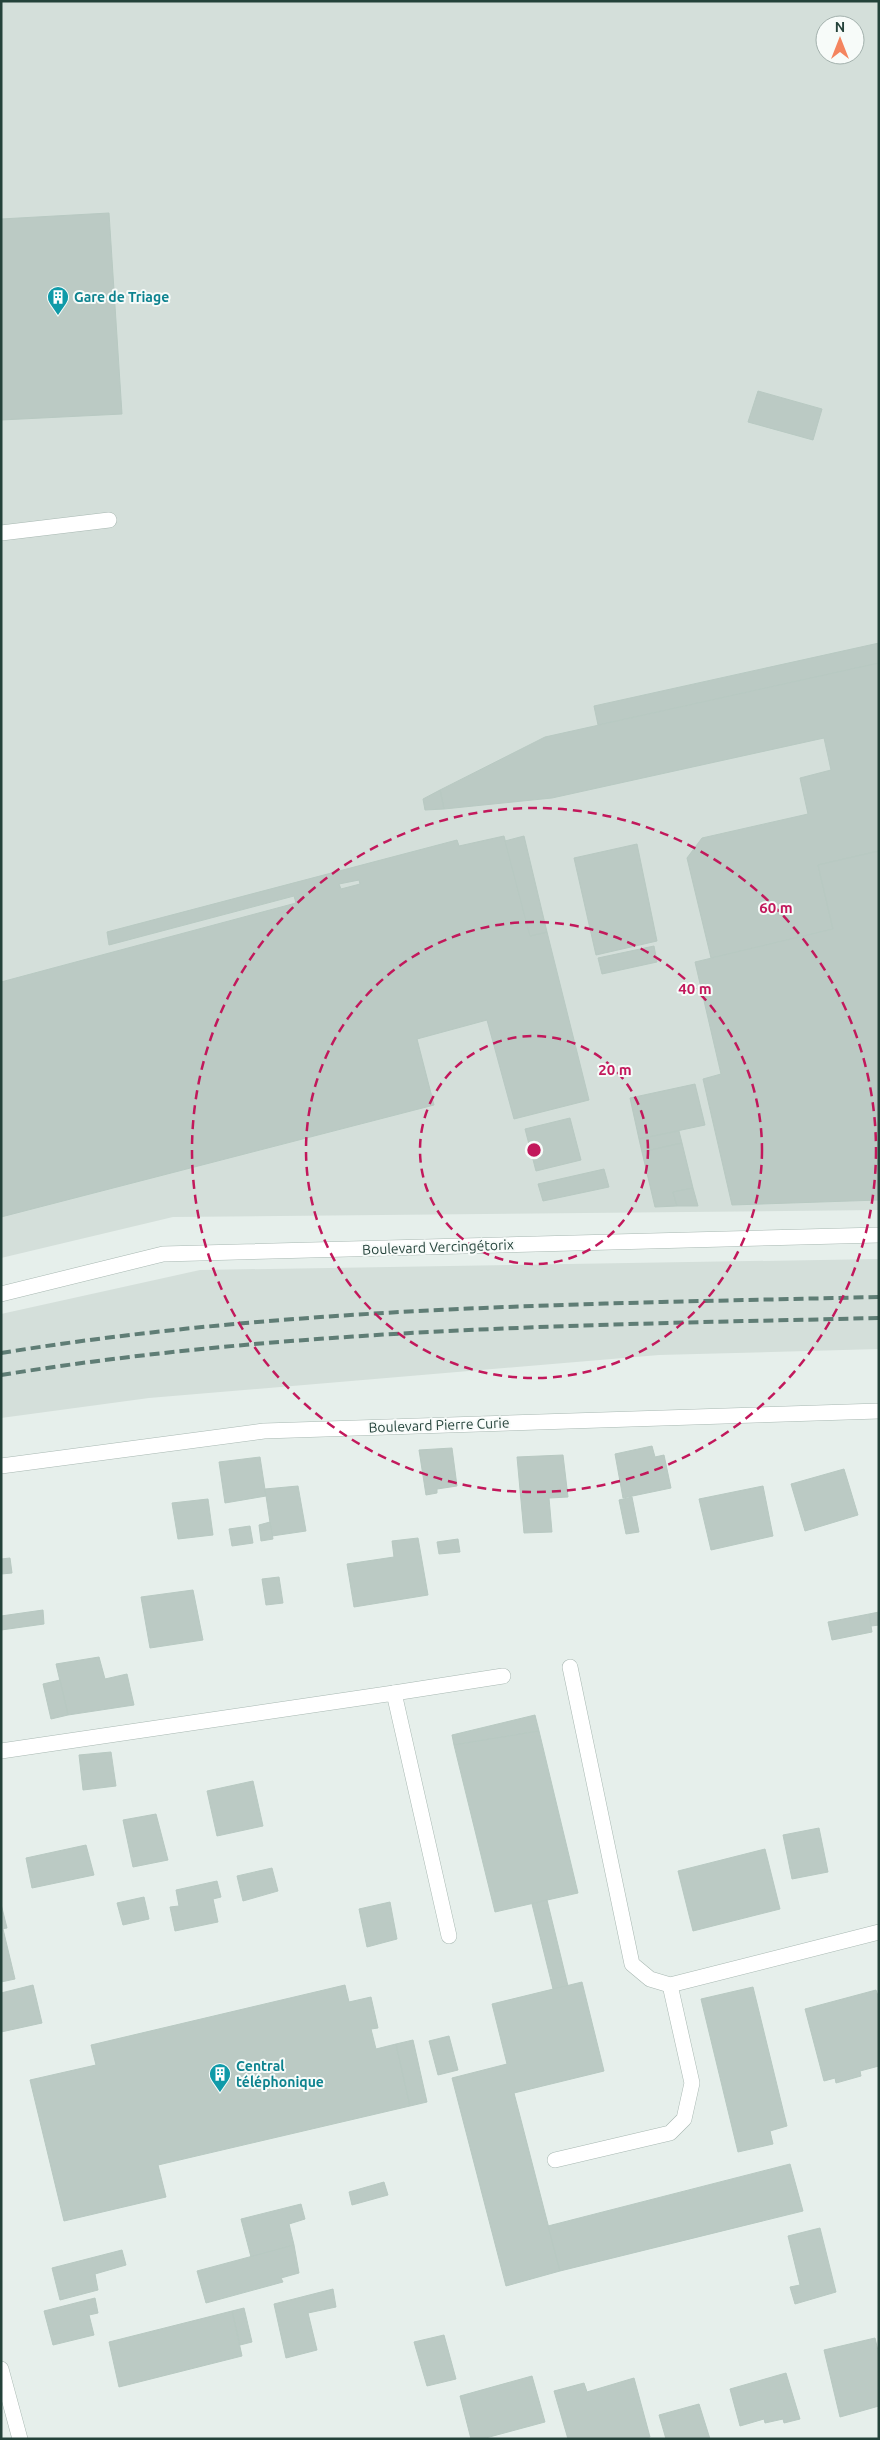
<svg xmlns="http://www.w3.org/2000/svg" width="880" height="2440" viewBox="0 0 880 2440" font-family="Ubuntu,sans-serif">
  <style>
    .built { fill: #d4dfda; fill-rule: evenodd }
    .building { fill: #bbcac4; stroke: #b8c9c2; fill-rule: evenodd }
    .lines { fill: none; stroke-linecap: round; stroke-linejoin: round }
    .lane-casing { stroke: #a8b8b2; stroke-width: 16 }
    .street-casing { stroke: #a8b8b2; stroke-width: 16 }
    .lane { stroke: #fff; stroke-width: 15 }
    .street { stroke: #fff; stroke-width: 15 }
    .rail { stroke: #5f7d75; stroke-width: 4; stroke-dasharray: 10 5; stroke-linecap: butt }
    .ring { fill: none; stroke: #c2185b; stroke-width: 2.5; stroke-dasharray: 9 6 }
    .labels { text-anchor: middle; dominant-baseline: central; stroke-width: 4; stroke-linejoin: round; paint-order: stroke }
    .culture-label { font-size: 14px; font-weight: bold; fill: #0d838f; stroke: #f7fbf9; text-anchor: start }
    .street-label { font-size: 14px; fill: #24423a; stroke: #f7fbf9 }
    .centre { fill: #c2185b; stroke: #f7fbf9; stroke-width: 2.5 }
    .ring-label { font-size: 15px; text-anchor: middle; font-weight: bold; fill: #c2185b; stroke: #f7fbf9; stroke-width: 4; stroke-linejoin: round; paint-order: stroke }
  </style>
  <rect width="100%" height="100%" fill="#e6efeb"/>
  <g class="built">
    <path d="M1 1H879V1210L173 1217 1 1258ZM825 25H855V55H825Z"/>
    <path d="M879 1259V1349L659 1355 149 1398 1 1418V1314L200 1270Z"/>
  </g>
  <g class="building">
    <path d="M109 213 122 414 1 420V219Z"/>
    <path d="M758 391 822 409 813 440 748 422Z"/>
    <path d="M879 643V663L598 725 594 706Z"/>
    <path d="M879 663V851L818 865 833 929 711 958 687 858 702 838 808 814 800 778 831 770 824 738 552 798 444 809 440 790 545 737Z"/>
    <path d="M440 790 444 809 425 810 423 799Z"/>
    <path d="M504 836 530 936 547 932 589 1100 514 1119 487 1020 417 1039 434 1105 1 1217V982L296 903 294 896 109 945 107 932 457 840 459 846ZM359 880 360 884 341 889 339 884Z"/>
    <path d="M524 836 547 932 530 936 505 841Z"/>
    <path d="M637 844 657 941 596 955 574 858Z"/>
    <path d="M879 851V1200L732 1205 703 1079 721 1074 695 962 833 929 818 865Z"/>
    <path d="M654 946 657 962 602 974 598 958Z"/>
    <path d="M695 1084 705 1125 639 1139 630 1098Z"/>
    <path d="M570 1118 581 1160 536 1171 525 1129Z"/>
    <path d="M679 1131 682 1143 642 1152 639 1139Z"/>
    <path d="M682 1143 693 1188 673 1192 677 1206 655 1207 642 1152Z"/>
    <path d="M604 1169 609 1187 543 1201 538 1184Z"/>
    <path d="M693 1188 698 1206H677L673 1192Z"/>
    <path d="M652 1446 655 1457 664 1455 671 1488 623 1498 615 1454Z"/>
    <path d="M452 1448 457 1486 437 1489V1493L426 1495 419 1450Z"/>
    <path d="M563 1455 568 1497 549 1498 552 1532 524 1533 517 1457Z"/>
    <path d="M260 1457 266 1496 225 1503 219 1462Z"/>
    <path d="M844 1469 858 1515 805 1531 791 1484Z"/>
    <path d="M298 1486 306 1531 272 1536 265 1489Z"/>
    <path d="M763 1486 773 1536 711 1550 699 1499Z"/>
    <path d="M632 1497 639 1532 626 1534 619 1500Z"/>
    <path d="M208 1499 213 1535 178 1539 172 1503Z"/>
    <path d="M270 1522 273 1539 261 1541 259 1525Z"/>
    <path d="M250 1526 253 1543 232 1546 229 1529Z"/>
    <path d="M418 1538 428 1595 354 1607 347 1564 394 1557 392 1541Z"/>
    <path d="M458 1539 460 1552 439 1554 437 1542Z"/>
    <path d="M10 1558 12 1573 1 1574V1559Z"/>
    <path d="M279 1577 283 1603 266 1605 262 1579Z"/>
    <path d="M193 1590 203 1640 150 1648 141 1597Z"/>
    <path d="M43 1610 44 1624 1 1630V1616Z"/>
    <path d="M879 1612V1625L871 1626 869 1614Z"/>
    <path d="M869 1614 872 1632 832 1640 828 1622Z"/>
    <path d="M99 1657 105 1679 127 1674 134 1705 68 1715 56 1664Z"/>
    <path d="M60 1680 68 1715 51 1719 43 1684Z"/>
    <path d="M535 1715 539 1731 454 1745 452 1735Z"/>
    <path d="M539 1731 578 1893 495 1912 454 1745Z"/>
    <path d="M111 1752 116 1786 83 1790 79 1755Z"/>
    <path d="M253 1781 263 1826 217 1836 207 1791Z"/>
    <path d="M156 1814 168 1860 133 1867 123 1820Z"/>
    <path d="M819 1828 828 1872 792 1879 783 1835Z"/>
    <path d="M86 1845 94 1875 32 1888 26 1858Z"/>
    <path d="M765 1849 780 1909 693 1931 678 1871Z"/>
    <path d="M272 1868 278 1891 243 1901 237 1876Z"/>
    <path d="M217 1881 221 1897 213 1899 218 1922 175 1931 170 1907 179 1906 176 1890Z"/>
    <path d="M144 1897 149 1919 123 1925 117 1903Z"/>
    <path d="M547 1900 568 1986 553 1989 532 1904Z"/>
    <path d="M390 1902 397 1939 367 1947 359 1909Z"/>
    <path d="M1 1904 7 1928 1 1929Z"/>
    <path d="M1 1929H3L15 1979 1 1982Z"/>
    <path d="M582 1982 604 2071 514 2093 560 2271 506 2286 452 2078 507 2064 492 2004Z"/>
    <path d="M33 1985 42 2023 1 2032V1993Z"/>
    <path d="M345 1985 349 2002 371 1997 378 2028 371 2029 376 2049 396 2044 410 2106 158 2165 166 2197 64 2221 30 2080 96 2065 91 2045Z"/>
    <path d="M753 1987 787 2126 770 2131 773 2144 738 2152 701 1999Z"/>
    <path d="M876 1990 879 1999V2066L860 2071 861 2076 836 2083 835 2078 824 2081 805 2009Z"/>
    <path d="M449 2036 458 2070 438 2075 429 2041Z"/>
    <path d="M413 2040 427 2102 410 2106 396 2044Z"/>
    <path d="M790 2164 803 2211 560 2271 548 2226Z"/>
    <path d="M384 2182 388 2195 352 2205 349 2192Z"/>
    <path d="M301 2204 305 2219 289 2224 294 2245 251 2257 241 2219Z"/>
    <path d="M820 2228 836 2292 795 2304 790 2287 800 2285 788 2236Z"/>
    <path d="M294 2245 299 2273 281 2278 283 2282 206 2303 197 2271Z"/>
    <path d="M122 2250 126 2265 95 2274 98 2290 60 2300 52 2268Z"/>
    <path d="M333 2289 336 2307 308 2313 317 2350 286 2358 274 2304Z"/>
    <path d="M95 2298 98 2313 89 2315 94 2335 53 2345 44 2311Z"/>
    <path d="M244 2308 252 2342 240 2345 232 2311Z"/>
    <path d="M232 2311 242 2356 119 2387 109 2342Z"/>
    <path d="M444 2335 456 2379 427 2386 414 2342Z"/>
    <path d="M875 2338 879 2355V2406L840 2417 824 2350Z"/>
    <path d="M786 2373 800 2419 784 2423 783 2419 765 2423 764 2419 740 2426 730 2389Z"/>
    <path d="M532 2376 545 2422 482 2439H471L460 2396Z"/>
    <path d="M634 2378 650 2437 642 2439H568L554 2391 584 2383 587 2392Z"/>
    <path d="M699 2404 710 2439H666L659 2415Z"/>
  </g>
  <g class="lines">
    <g class="lane-casing">
      <g id="lane">
        <path d="M1 533 109 520"/>
        <path d="M570 1667 632 1964 650 1979 670 1985 879 1932"/>
        <path d="M394 1693 503 1676"/>
        <path d="M1 1751 394 1693 449 1936"/>
        <path d="M555 2160 670 2133 684 2119 692 2083 670 1985"/>
      </g>
    </g>
    <g class="street-casing">
      <g id="street">
        <path d="M1 1294 163 1254 879 1235"/>
        <path d="M1 1466 264 1431 879 1411"/>
        <path d="M1 2369 20 2439"/>
      </g>
    </g>
    <use href="#lane" class="lane"/>
    <use href="#street" class="street"/>
    <g class="rail">
      <path d="M1 1353C291 1306 586 1304 879 1297"/>
      <path d="M1 1375C292 1328 585 1325 879 1318"/>
    </g>
  </g>
  <g class="ring">
    <circle cx="534" cy="1150" r="114"/>
    <circle cx="534" cy="1150" r="228"/>
    <circle cx="534" cy="1150" r="342"/>
  </g>
  <defs>
    <g id="building-pin" transform="scale(1.125)"><path d="M0 17L-7.5 6A9.5 9.5 0 1 1 7.5 6Z" fill="#0f9aa8" stroke="#f7fbf9"/><path d="M-4-6H4V6H1V3H-1V6H-4ZM-2.5-4.3h1.7v1.8h-1.7ZM.8-4.3h1.7v1.8H.8ZM-2.5-1h1.7V.8h-1.7ZM.8-1h1.7V.8H.8Z" fill="#fff"/></g>
  </defs>
  <g fill-rule="evenodd">
    <use href="#building-pin" x="58" y="297"/>
    <use href="#building-pin" x="220" y="2074"/>
  </g>
  <g class="labels">
    <g class="culture-label">
      <text x="74" y="297">Gare de Triage</text>
      <text x="236" y="2066">Central<tspan x="236" dy="16">téléphonique</tspan></text>
    </g>
    <g class="street-label">
      <text transform="translate(438 1247) rotate(-2)">Boulevard Vercingétorix</text>
      <text transform="translate(439 1425) rotate(-2)">Boulevard Pierre Curie</text>
    </g>
  </g>
  <circle cx="534" cy="1150" r="8" class="centre"/>
  <g class="ring-label">
    <text x="776" y="913">60 m</text>
    <text x="695" y="994">40 m</text>
    <text x="615" y="1075">20 m</text>
  </g>
  <rect width="880" height="2440" fill="none" stroke="#24423a" stroke-width="5"/>
  <g transform="translate(840 40)"><circle r="24" fill="#f7fbf9" stroke="#a3b1ad"/>
  <path d="M0-4L9 19L0 12L-9 19Z" fill="#f4845f"/>
  <text y="-8" font-size="14" font-weight="bold" text-anchor="middle" fill="#24423a">N</text>
  </g>
</svg>
